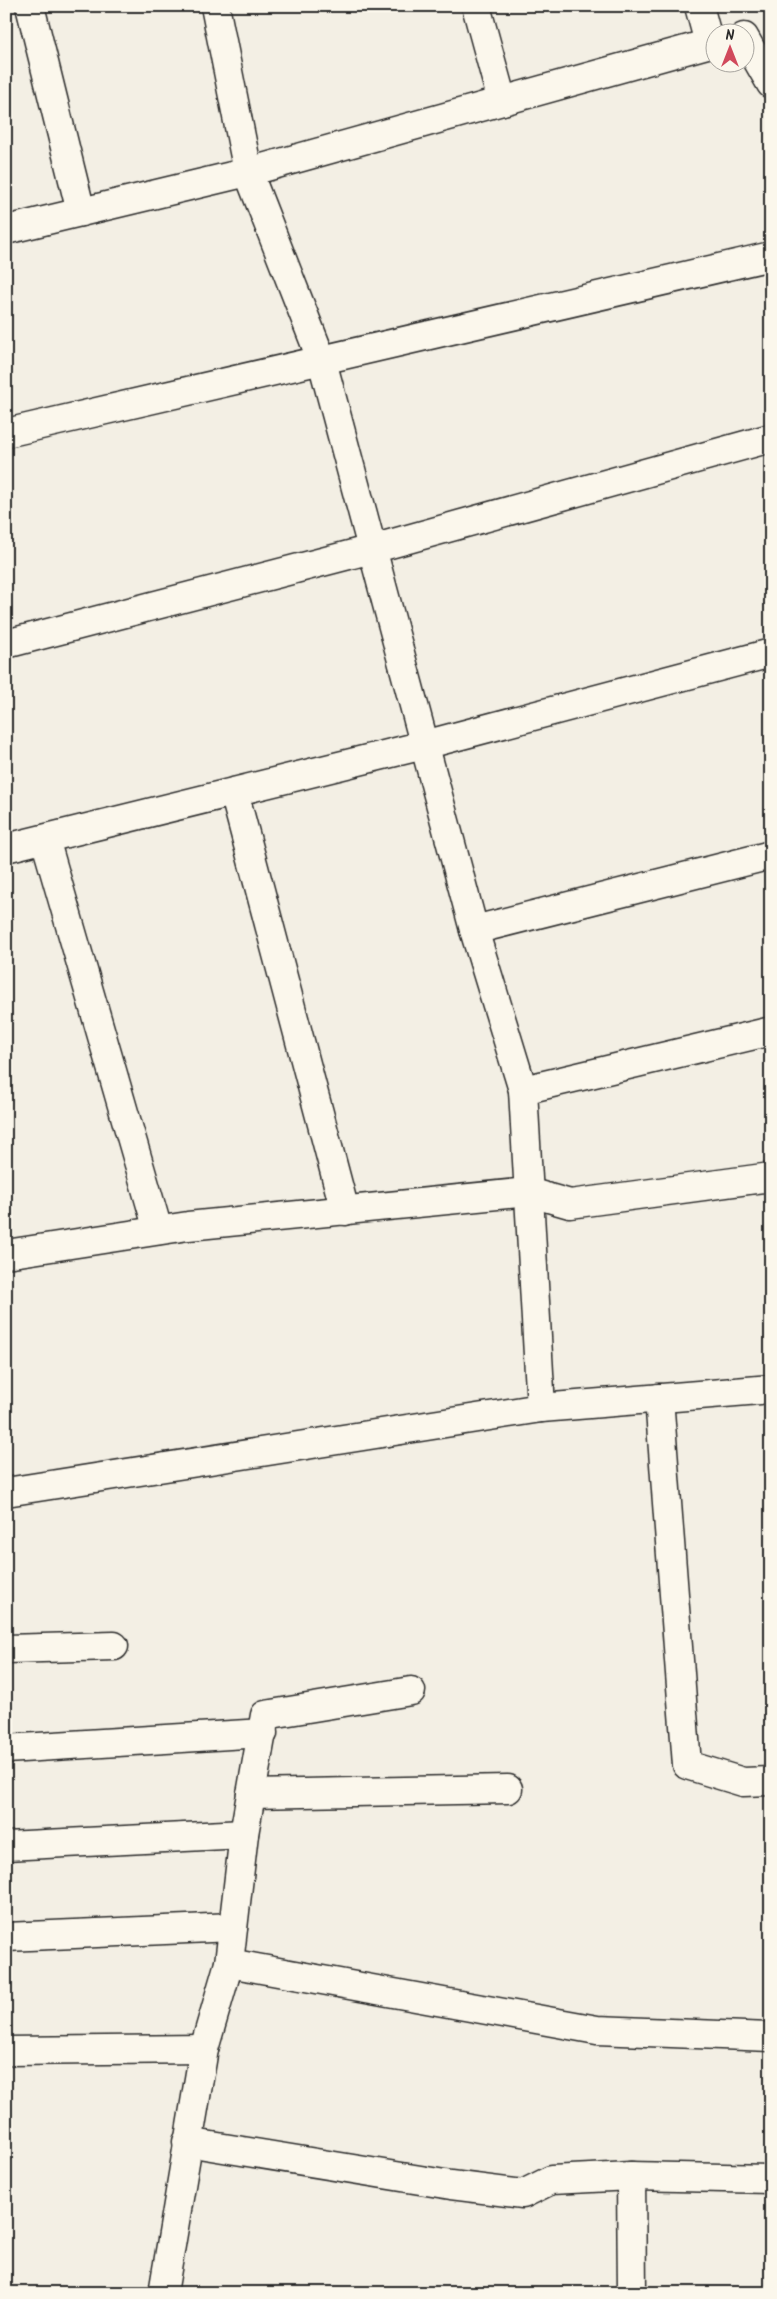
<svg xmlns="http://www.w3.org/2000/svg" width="777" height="2299" viewBox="0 0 777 2299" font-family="Kalam,sans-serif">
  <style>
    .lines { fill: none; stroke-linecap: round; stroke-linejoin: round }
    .street-casing { stroke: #2b2b2b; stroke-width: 31 }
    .street { stroke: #fbf7ec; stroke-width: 28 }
  </style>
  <rect width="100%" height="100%" fill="#f3efe4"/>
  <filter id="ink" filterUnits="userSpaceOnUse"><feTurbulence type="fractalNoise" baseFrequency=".02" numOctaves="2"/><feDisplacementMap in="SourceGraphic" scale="10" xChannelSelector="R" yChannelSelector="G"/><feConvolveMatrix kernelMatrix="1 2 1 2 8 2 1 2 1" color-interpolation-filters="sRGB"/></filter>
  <g filter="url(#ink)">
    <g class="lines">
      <g class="street-casing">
        <g id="street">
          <path d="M30 6 81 212"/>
          <path d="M476 6 502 101"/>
          <path d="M699 6 709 43"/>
          <path d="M744 37 771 84"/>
          <path d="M714 42 248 172 322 361 474 930 523 1090 541 1408 771 1389"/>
          <path d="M6 230 248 172 215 6"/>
          <path d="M6 433 771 256"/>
          <path d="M6 644 372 549 771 438"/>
          <path d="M234 792 345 1211"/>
          <path d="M45 839 158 1230"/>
          <path d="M6 848 424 745 771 653"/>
          <path d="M474 930 771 855"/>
          <path d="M523 1090 771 1031"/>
          <path d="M6 1254 188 1226 528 1192 570 1204 771 1177"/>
          <path d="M659 1398 687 1765 743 1782 771 1781"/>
          <path d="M6 1492 541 1408"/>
          <path d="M6 1649 114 1646"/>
          <path d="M6 1749 263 1733"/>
          <path d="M251 1794 508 1789"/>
          <path d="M6 1846 244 1834"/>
          <path d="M6 1937 233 1927"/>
          <path d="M229 1963 597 2030 771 2037"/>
          <path d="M6 2051 204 2049"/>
          <path d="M187 2142 451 2185 523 2194 551 2180 631 2176 771 2179"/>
          <path d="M631 2176 632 2293"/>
          <path d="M163 2293 204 2049 229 1963 244 1834 265 1715 411 1691"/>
        </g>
      </g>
      <use href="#street" class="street"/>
    </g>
  </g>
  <rect width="777" height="2299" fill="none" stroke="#fbf7ec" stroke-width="25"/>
  <rect x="12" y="12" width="752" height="2274" fill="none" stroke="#2b2b2b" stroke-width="2" filter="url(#ink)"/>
  <g transform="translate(730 48)"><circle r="24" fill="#fbf7ec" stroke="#a8a59f"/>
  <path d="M0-4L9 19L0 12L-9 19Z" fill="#d1495b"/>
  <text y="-8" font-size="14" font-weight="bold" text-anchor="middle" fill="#2b2b2b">N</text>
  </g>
</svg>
